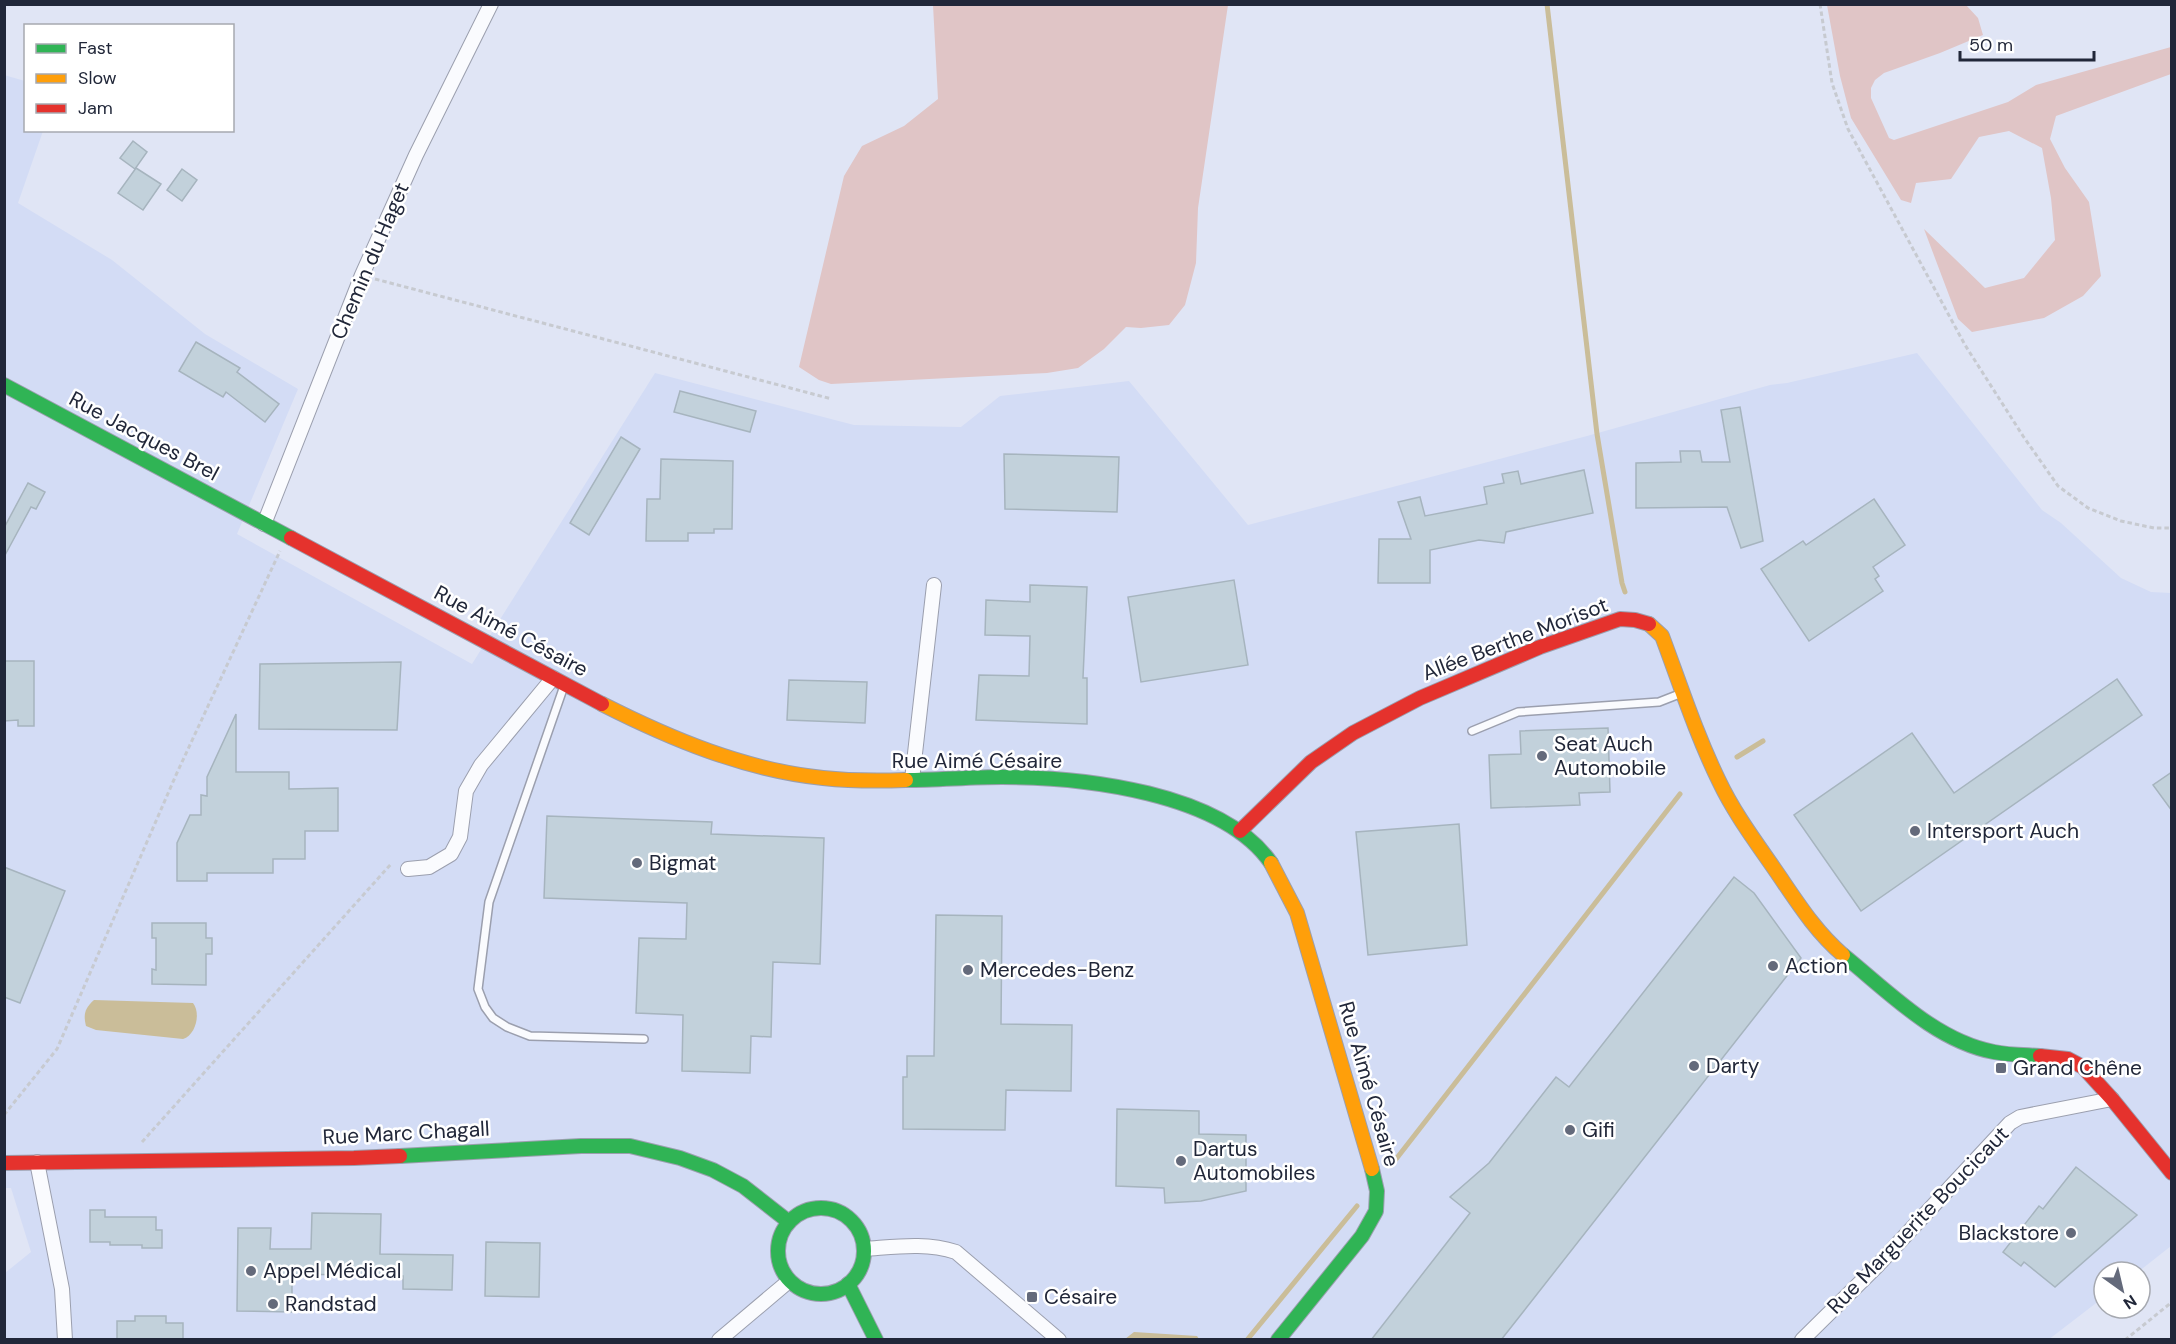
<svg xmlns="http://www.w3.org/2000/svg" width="2176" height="1344" viewBox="0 0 2176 1344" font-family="'DM Sans',sans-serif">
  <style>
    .built { fill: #d3dcf5 }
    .green { fill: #e0c5c6 }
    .water { fill: #cabd99 }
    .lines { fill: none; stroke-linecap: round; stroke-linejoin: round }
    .stream { stroke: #cabd99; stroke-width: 5 }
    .building { fill: #c2d1db; stroke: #a6b4be; stroke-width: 1.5 }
    .lane-casing { stroke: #9b9fae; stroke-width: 10 }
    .street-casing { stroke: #9b9fae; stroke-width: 16 }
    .fast-casing { stroke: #9b9fae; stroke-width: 16 }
    .slow-casing { stroke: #9b9fae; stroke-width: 16 }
    .jam-casing { stroke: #9b9fae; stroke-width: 16 }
    .path { stroke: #c7cad0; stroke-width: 3; stroke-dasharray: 4.5 3; stroke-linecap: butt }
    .lane { stroke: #fafbfe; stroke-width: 7 }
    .street { stroke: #fafbfe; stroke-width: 14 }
    .fast { stroke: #30b455; stroke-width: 14 }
    .slow { stroke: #ff9f0a; stroke-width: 14 }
    .jam { stroke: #e5322d; stroke-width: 14 }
    .poi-dot { fill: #646a7b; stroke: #fff; stroke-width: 2 }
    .labels { text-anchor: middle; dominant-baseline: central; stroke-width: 5; stroke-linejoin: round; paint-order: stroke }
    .street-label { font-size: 21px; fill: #212739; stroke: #fff }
    .poi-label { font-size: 21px; fill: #212739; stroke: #fff; text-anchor: start }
  </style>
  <rect width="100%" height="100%" fill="#e0e5f5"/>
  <path class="built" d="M4 75 25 81 26 130 43 131 18 203 112 260 205 334 298 389 237 534 472 664 655 373 854 425 961 427 1000 396 1129 381 1248 525 1587 436 1770 385 1787 383 1917 353 2042 510 2061 523 2121 578 2151 592 2171 593V1246L2138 1272H2104V1297L2048 1340 5 1339V1273L31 1252 11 1188H4Z"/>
  <g class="green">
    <path d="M933 5H1228L1198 208 1196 263 1185 305 1169 325 1141 328 1126 327 1104 349 1078 368 1047 373 831 384 819 380 799 367 844 176 862 146 904 126 938 99Z"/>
    <path d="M1827 5H1966L1978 18 1983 35 1940 53 1884 73 1875 80 1871 88V98L1889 138 1894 140 2008 102 2036 85 2171 47V74L2056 116 2050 139 2065 168 2089 202 2101 276 2083 296 2044 318 1972 332 1958 319 1924 229 1985 288 2024 278 2055 240 2051 198 2042 148 2009 131 1979 137 1951 179 1916 183 1911 203 1901 200 1851 118 1840 76Z"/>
  </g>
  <g class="water">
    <path d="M94 1000 193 1003C201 1013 196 1035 183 1039L96 1030 86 1026C83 1014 85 1008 94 1000Z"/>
    <path d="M1134 1332 1197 1336 1199 1339H1125Z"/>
  </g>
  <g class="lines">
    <g class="stream">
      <path d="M1547 4 1597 434 1622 583 1625 592"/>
      <path d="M1737 757 1763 741"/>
      <path d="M1393 1163 1680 794"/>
      <path d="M1247 1340 1357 1206"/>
    </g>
  </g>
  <g class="building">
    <path d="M133 141 147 152 135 169 120 158Z"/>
    <path d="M136 168 161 184 143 210 118 193Z"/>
    <path d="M182 169 197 180 182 201 167 190Z"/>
    <path d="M196 342 240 368 237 372 279 404 265 422 226 392 223 397 179 371Z"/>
    <path d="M680 391 756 411 750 432 674 412Z"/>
    <path d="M1740 407 1763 541 1741 548 1727 507 1636 508V463L1681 462 1680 451H1700L1702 462H1730L1721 410Z"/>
    <path d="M621 437 640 449 589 535 570 523Z"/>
    <path d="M1004 454 1119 457 1117 512 1005 509Z"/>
    <path d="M661 459 733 461 732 529H714V533H688V541H646L647 499H660Z"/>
    <path d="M1584 470 1593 513 1506 532 1504 543 1479 540 1430 550V583H1378L1379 539H1411L1398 502 1420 497 1425 516 1487 504 1484 487 1504 483 1502 474 1518 471 1521 484Z"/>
    <path d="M28 483 45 492 36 509 31 507 4 557V528Z"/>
    <path d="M1874 499 1905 545 1873 567 1879 576 1875 579 1883 591 1809 641 1761 569 1803 541 1806 545Z"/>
    <path d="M1234 580 1248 665 1141 682 1128 597Z"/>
    <path d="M1030 585 1087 587 1083 678H1087V724L976 720 979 675 1029 676 1030 636 985 635 986 600 1030 602Z"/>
    <path d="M4 661H34V726H18V720L4 721Z"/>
    <path d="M401 662 397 730 259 729 260 664Z"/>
    <path d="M2117 679 2142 715 1861 911 1794 815 1912 733 1954 793Z"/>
    <path d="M789 680 867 682 865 723 787 720Z"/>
    <path d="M236 714V772H289V789L338 788V831H305V859H273V873H207V881H177V843L190 815H201V795L207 796V777Z"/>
    <path d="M1608 728 1610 792 1579 793 1580 805 1491 808 1489 755 1521 754 1520 731Z"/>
    <path d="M2172 772V811L2153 785Z"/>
    <path d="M547 816 712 822 711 834 824 838 820 964 773 962 771 1037 751 1036 750 1073 682 1071 683 1015 636 1013 639 938 686 939 687 903 544 898Z"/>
    <path d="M1459 824 1467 945 1368 955 1356 832Z"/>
    <path d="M4 867 65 891 20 1003 4 997Z"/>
    <path d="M1734 877 1754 893 1801 958 1501 1340H1371L1470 1213 1450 1197 1489 1163 1556 1077 1569 1087Z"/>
    <path d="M936 915 1002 916 1001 1024 1072 1025 1071 1091 1006 1090 1005 1130 903 1129V1077H907V1056H934Z"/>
    <path d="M152 923H206V938H212V954H206V985L152 984V969L156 970V938H152Z"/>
    <path d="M1117 1109 1199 1111V1134L1246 1135V1191L1201 1201 1165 1203 1164 1188 1116 1186Z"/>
    <path d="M2076 1167 2137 1215 2055 1287 2024 1262 2021 1266 2003 1252 2039 1206 2043 1209Z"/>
    <path d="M90 1210H105V1217H156V1230H162V1248H142V1245H110V1242H90Z"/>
    <path d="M312 1213 381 1214 380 1254 453 1255 452 1290 403 1289V1276L292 1274V1312L237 1311 238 1228H271L270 1249H311Z"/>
    <path d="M486 1242 540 1243 539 1297 485 1296Z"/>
    <path d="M135 1316H166V1323H183V1340H117V1321H135Z"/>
  </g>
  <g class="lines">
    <g class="lane-casing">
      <g id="lane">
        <path d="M564 686 489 902 478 989 485 1007 493 1018 507 1027 530 1036 644 1039"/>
        <path d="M1472 731 1518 712 1659 702 1682 693"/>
      </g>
    </g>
    <g class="street-casing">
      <g id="street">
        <path d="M264 524 362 275 416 155 491 4"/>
        <path d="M912 780 934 585"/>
        <path d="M408 869 429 867 451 854 460 837 466 791 481 765 553 678"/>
        <path d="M37 1162 62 1289 65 1340"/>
        <path d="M864 1249C895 1247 925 1242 956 1252L1059 1340"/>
        <path d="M719 1340 789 1281"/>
        <path d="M1802 1340 1877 1266 2010 1123 2020 1117 2112 1099"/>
      </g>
    </g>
    <g class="fast-casing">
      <g id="fast">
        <path d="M4 385 291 538"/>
        <path d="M906 780C938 780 970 777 1002 777 1082 777 1222 792 1271 863"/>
        <path d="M1843 955C1888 991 1935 1041 1994 1052 2009 1055 2025 1055 2040 1056"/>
        <path d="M400 1156 581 1146H630L680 1158 713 1170 743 1186 789 1222"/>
        <circle cx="821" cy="1251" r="43"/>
        <path d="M848 1284 876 1340"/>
        <path d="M1278 1340 1362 1236 1376 1211 1377 1191 1372 1169"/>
      </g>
    </g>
    <g class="slow-casing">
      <g id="slow">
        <path d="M1649 624 1662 636C1680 684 1696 734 1719 781 1735 815 1759 846 1780 877 1799 905 1817 933 1843 955"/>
        <path d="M602 704C671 739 745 770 823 778 851 781 878 781 906 780"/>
        <path d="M1271 863 1297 913 1372 1169"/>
      </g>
    </g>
    <g class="jam-casing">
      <g id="jam">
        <path d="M291 538 602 704"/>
        <path d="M1240 831 1311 762 1353 733 1420 698 1540 647 1620 619 1635 620 1649 624"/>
        <path d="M2040 1056 2068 1059 2083 1067 2112 1099 2172 1173"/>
        <path d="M4 1163 354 1158 400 1156"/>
      </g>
    </g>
    <g class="path">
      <path d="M1820 4 1832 83 1848 129 1965 345 2023 436 2058 486 2088 508 2121 521 2154 528H2172"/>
      <path d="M375 279 832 399"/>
      <path d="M4 1115 57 1049 176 775 280 551"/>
      <path d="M142 1142 391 864"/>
      <path d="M2125 1340 2172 1302"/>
    </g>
    <use href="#lane" class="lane"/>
    <use href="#street" class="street"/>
    <use href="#fast" class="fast"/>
    <use href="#slow" class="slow"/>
    <use href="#jam" class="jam"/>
  </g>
  <g class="poi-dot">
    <circle cx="1542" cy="756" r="6"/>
    <circle cx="1915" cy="831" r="6"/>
    <circle cx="637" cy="863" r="6"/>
    <circle cx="1773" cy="966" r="6"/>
    <circle cx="968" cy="970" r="6"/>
    <circle cx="1694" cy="1066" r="6"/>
    <rect x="1995" y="1062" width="12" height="12" rx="3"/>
    <circle cx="1570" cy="1130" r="6"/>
    <circle cx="1181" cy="1161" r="6"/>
    <circle cx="2071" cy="1233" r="6"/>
    <circle cx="251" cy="1271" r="6"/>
    <rect x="1026" y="1291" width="12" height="12" rx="3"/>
    <circle cx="273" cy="1304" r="6"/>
  </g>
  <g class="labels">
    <g class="street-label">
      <text transform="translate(370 261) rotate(-67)">Chemin du Haget</text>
      <text transform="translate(144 436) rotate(28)">Rue Jacques Brel</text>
      <text transform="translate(511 631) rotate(28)">Rue Aimé Césaire</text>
      <text transform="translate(1515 639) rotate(-21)">Allée Berthe Morisot</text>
      <text x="977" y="761">Rue Aimé Césaire</text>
      <text transform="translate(1369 1084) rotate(74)">Rue Aimé Césaire</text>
      <text transform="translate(406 1133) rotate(-3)">Rue Marc Chagall</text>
      <text transform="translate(1918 1220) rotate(-46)">Rue Marguerite Boucicaut</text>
    </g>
    <g class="poi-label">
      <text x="1554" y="744">Seat Auch<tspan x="1554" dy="24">Automobile</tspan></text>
      <text x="1927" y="831">Intersport Auch</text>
      <text x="649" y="863">Bigmat</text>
      <text x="1785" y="966">Action</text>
      <text x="980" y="970">Mercedes-Benz</text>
      <text x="1706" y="1066">Darty</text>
      <text x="2013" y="1068">Grand Chêne</text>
      <text x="1582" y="1130">Gifi</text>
      <text x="1193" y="1149">Dartus<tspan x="1193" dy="24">Automobiles</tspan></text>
      <text x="2059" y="1233" text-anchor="end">Blackstore</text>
      <text x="263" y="1271">Appel Médical</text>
      <text x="1044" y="1297">Césaire</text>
      <text x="285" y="1304">Randstad</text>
    </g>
  </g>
  <rect width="2176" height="1344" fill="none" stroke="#212739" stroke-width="12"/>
  <rect x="24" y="24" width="210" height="108" fill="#ffffff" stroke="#a6a9b0" stroke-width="1.5"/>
  <rect x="36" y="44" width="30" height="9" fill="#30b455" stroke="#a6a9b0" stroke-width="1.5"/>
  <text x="78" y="54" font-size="18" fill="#212739">Fast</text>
  <rect x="36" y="74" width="30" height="9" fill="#ff9f0a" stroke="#a6a9b0" stroke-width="1.5"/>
  <text x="78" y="84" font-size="18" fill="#212739">Slow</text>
  <rect x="36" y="104" width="30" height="9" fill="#e5322d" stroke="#a6a9b0" stroke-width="1.5"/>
  <text x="78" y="114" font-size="18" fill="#212739">Jam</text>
  <g transform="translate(2122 1290) rotate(146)"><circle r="28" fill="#ffffff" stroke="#a6a9b0" stroke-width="1.5"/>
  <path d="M0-4.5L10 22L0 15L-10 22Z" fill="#646a7b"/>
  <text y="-9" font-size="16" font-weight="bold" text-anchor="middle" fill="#212739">N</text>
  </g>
  <path d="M1960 51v9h134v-9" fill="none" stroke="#212739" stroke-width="3"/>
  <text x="1969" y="51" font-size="18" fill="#212739" stroke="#ffffff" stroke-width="4.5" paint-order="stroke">50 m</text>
</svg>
